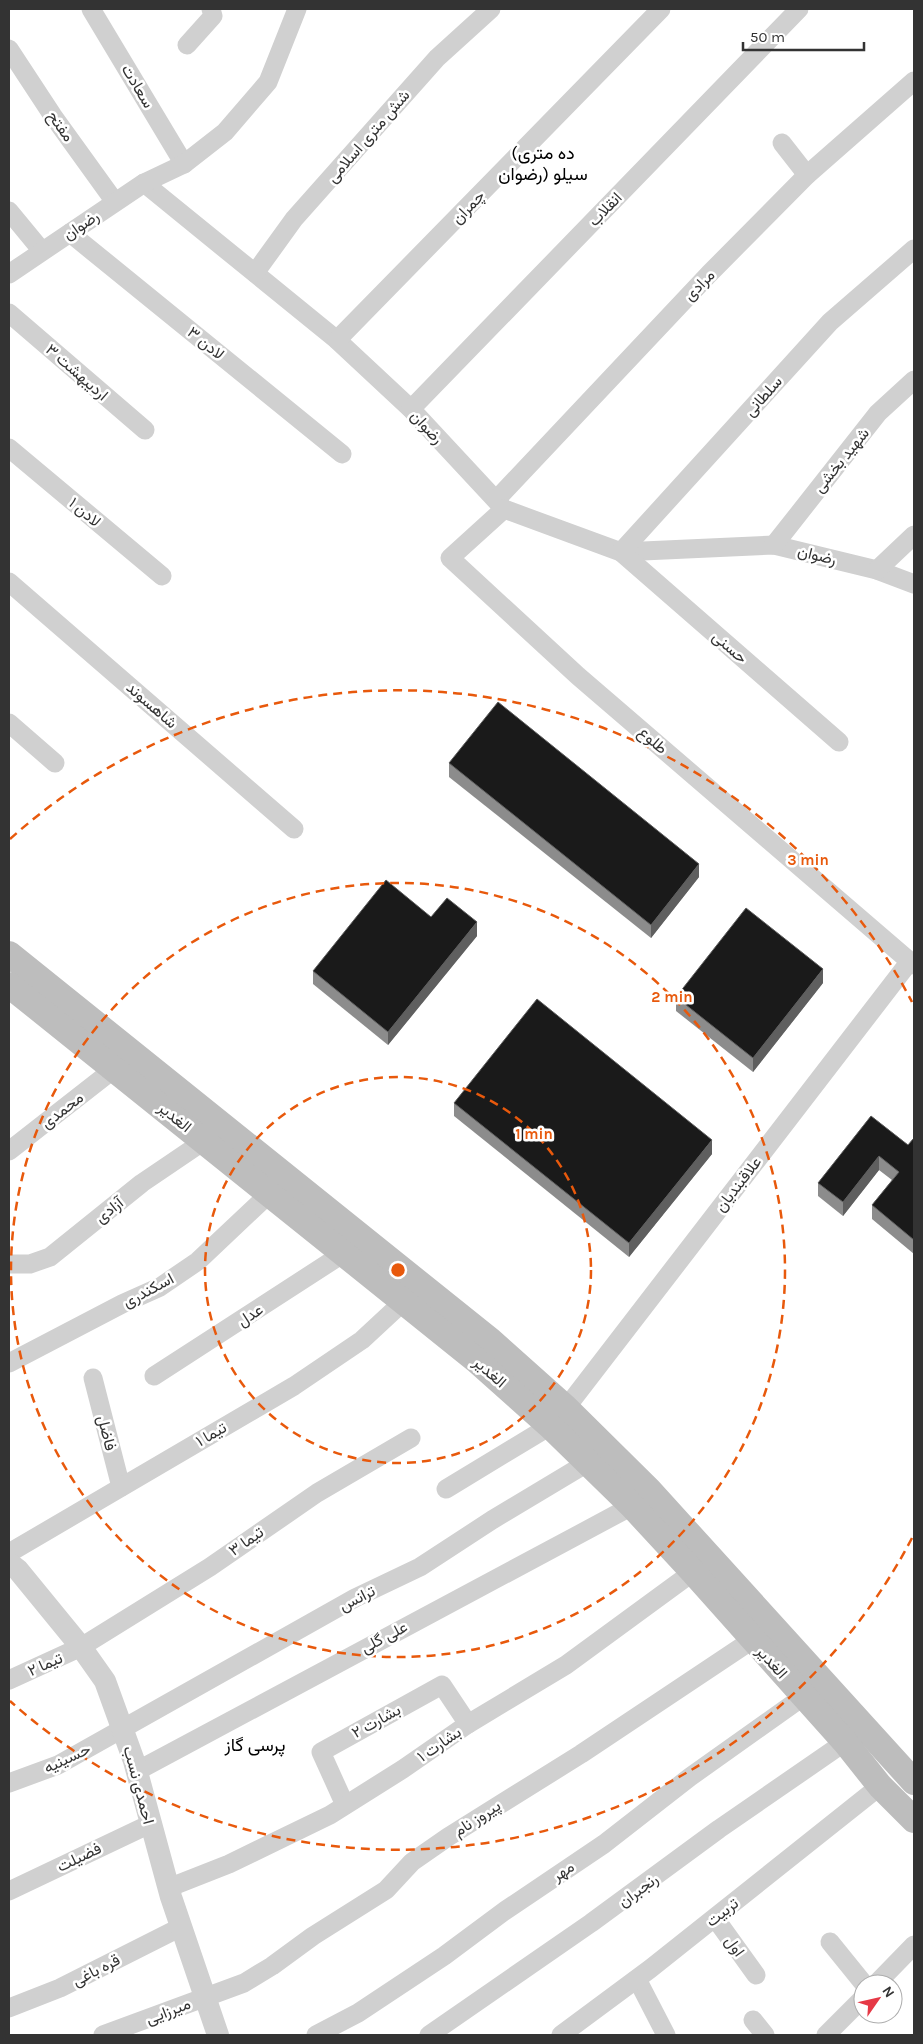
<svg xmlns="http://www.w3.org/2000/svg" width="923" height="2044" viewBox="0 0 923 2044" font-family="Karla,Vazirmatn,sans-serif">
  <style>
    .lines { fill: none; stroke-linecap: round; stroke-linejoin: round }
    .minor { stroke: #d0d0d0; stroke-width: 19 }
    .tertiary { stroke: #d0d0d0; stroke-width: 22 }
    .secondary { stroke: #bdbdbd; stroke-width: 26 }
    .wall { fill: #8c8c8c }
    .shaded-wall { fill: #5f5f5f }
    .building { fill: #1a1a1a; stroke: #5f5f5f }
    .ring { fill: none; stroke: #e8590c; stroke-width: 2.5; stroke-dasharray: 9 6 }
    .labels { text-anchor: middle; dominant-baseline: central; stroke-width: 5; stroke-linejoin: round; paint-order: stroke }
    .street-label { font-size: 16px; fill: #333; stroke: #fff }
    .neighbourhood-label { font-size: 18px; fill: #000; stroke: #fff }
    .centre { fill: #e8590c; stroke: #fff; stroke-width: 2.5 }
    .ring-label { font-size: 15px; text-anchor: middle; font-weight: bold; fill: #e8590c; stroke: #fff; stroke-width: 5; stroke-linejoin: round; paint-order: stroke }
  </style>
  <rect width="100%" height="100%" fill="#fff"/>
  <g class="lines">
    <g class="minor">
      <path d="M91 9 184 164"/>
      <path d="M187 45 213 16 211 9"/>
      <path d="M9 49 53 116 115 202"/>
      <path d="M782 143 807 175"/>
      <path d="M144 183 337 340 411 409 504 509 621 552 774 545 877 570 914 584"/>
      <path d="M9 211 42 251"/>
      <path d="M70 233 342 454"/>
      <path d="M255 273 294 219 437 58 491 9"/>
      <path d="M9 274 144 183 184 164 225 132 268 82 297 9"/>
      <path d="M9 313 145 430"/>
      <path d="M337 340 661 9"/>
      <path d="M411 409 799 9"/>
      <path d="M9 448 162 576"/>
      <path d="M496 500 709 274 807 175 914 81"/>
      <path d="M504 509 450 558 578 676 914 965"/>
      <path d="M774 545 878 413 914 380"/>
      <path d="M877 570 914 535"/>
      <path d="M9 582 294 829"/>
      <path d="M9 723 55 763"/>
      <path d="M839 742 621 552 830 322 914 249"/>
      <path d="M9 1151 114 1069"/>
      <path d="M9 1264H30L50 1257 142 1183 204 1141"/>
      <path d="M9 1363 122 1304 160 1287 198 1261 270 1193"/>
      <path d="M154 1376 344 1253"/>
      <path d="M93 1378 121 1487"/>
      <path d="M566 1408 910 961"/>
      <path d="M446 1489 550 1426"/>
      <path d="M9 1553 294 1386 362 1340 404 1301"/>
      <path d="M9 1680 81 1647 210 1567 317 1493 411 1438"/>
      <path d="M137 1771 632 1506"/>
      <path d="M9 1783 58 1765 355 1598 420 1567 492 1520 587 1463"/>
      <path d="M345 1805 321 1752 442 1685 468 1724"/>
      <path d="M168 1888 229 1864 330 1815 403 1769 468 1724 566 1665 693 1572"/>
      <path d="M9 1891 150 1824"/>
      <path d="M715 1918 756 1975"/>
      <path d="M830 1942 864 1984"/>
      <path d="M637 1979 666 2035"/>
      <path d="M876 1984 914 1945"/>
      <path d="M9 2008 60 1988 181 1927"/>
      <path d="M753 2020 765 2035"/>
      <path d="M103 2035 244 1983 272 1966 313 1936 386 1890 412 1862 448 1837 581 1754 752 1640"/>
      <path d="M316 2035 358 2013 444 1956 506 1910 604 1844 690 1777 804 1696"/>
      <path d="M429 2035 591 1923 719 1829 845 1742"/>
      <path d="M561 2035 650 1969 880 1786"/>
      <path d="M826 2035 863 1998"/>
    </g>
    <path class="tertiary" d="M9 1563 18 1570 81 1647 105 1681 134 1761 171 1897 218 2035"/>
    <g class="secondary">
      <path d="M9 954 491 1341 566 1408 649 1490 914 1782"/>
      <path d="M9 985 476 1360 550 1426 632 1506 693 1572 845 1742 880 1786 914 1820"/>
    </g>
  </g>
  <g class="wall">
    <path d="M449 763 699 877 651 938 449 777Z"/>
    <path d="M431 917 477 936 388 1045 313 984V971Z"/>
    <path d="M823 983 753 1072 676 1011V997Z"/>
    <path d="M454 1103 712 1154 629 1257 454 1116Z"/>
    <path d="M871 1116 908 1145 914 1140V1254L872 1219V1205L892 1180 879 1170 843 1216 818 1196V1183Z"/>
  </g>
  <g class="shaded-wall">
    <path d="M699 864V877L651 938V925Z"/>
    <path d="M477 922V936L388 1045V1032Z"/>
    <path d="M823 969V983L753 1072V1058Z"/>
    <path d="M712 1140V1154L629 1257V1243Z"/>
    <path d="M879 1156V1170L843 1216V1202Z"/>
  </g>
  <g class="building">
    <path d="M498 702 699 864 651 925 449 763Z"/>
    <path d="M386 880 431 917 447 898 477 922 388 1032 313 971Z"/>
    <path d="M746 908 823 969 753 1058 676 997Z"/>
    <path d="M537 999 712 1140 629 1243 454 1103Z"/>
    <path d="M871 1116 908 1145 913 1139 914 1140V1240L872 1205 899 1172 879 1156 843 1202 818 1183Z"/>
  </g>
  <g class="ring">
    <circle cx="398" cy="1270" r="193"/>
    <circle cx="398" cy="1270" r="387"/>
    <path d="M912 1538A580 580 0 0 1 10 1701M10 839A580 580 0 0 1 912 1002"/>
  </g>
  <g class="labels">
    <g class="street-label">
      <text transform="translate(138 86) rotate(59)">سعادت</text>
      <text transform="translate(61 126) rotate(55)">مفتح</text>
      <text transform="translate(368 136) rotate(-49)">شش متری اسلامی</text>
      <text transform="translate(468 207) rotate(-46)">چمران</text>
      <text transform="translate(605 209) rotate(-46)">انقلاب</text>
      <text transform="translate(81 225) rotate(-34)">رضوان</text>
      <text transform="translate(699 285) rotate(-46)">مرادی</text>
      <text transform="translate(206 343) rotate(39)">لادن ۳</text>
      <text transform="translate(77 372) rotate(41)">اردیبهشت ۳</text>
      <text transform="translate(763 396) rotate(-48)">سلطانی</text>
      <text transform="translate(427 427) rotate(47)">رضوان</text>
      <text transform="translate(841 460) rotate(-51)">شهید بخشی</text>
      <text transform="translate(85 512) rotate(40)">لادن ۱</text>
      <text transform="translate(817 555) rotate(14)">رضوان</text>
      <text transform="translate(730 647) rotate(41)">حسنی</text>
      <text transform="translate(152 705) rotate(41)">شاهسوند</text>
      <text transform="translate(653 740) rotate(41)">طلوع</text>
      <text transform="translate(62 1110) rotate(-38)">محمدی</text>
      <text transform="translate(175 1117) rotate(39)">الغدیر</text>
      <text transform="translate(738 1184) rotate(-52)">علاقبندیان</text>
      <text transform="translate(109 1210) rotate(-39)">آزادی</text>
      <text transform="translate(148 1290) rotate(-28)">اسکندری</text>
      <text transform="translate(250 1315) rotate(-33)">عدل</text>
      <text transform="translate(490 1372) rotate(41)">الغدیر</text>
      <text transform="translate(107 1433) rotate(76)">فاضل</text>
      <text transform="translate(211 1434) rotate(-30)">تیما ۱</text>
      <text transform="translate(246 1541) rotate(-35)">تیما ۳</text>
      <text transform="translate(357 1598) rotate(-27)">ترانس</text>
      <text transform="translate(384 1637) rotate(-28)">علی گلی</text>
      <text transform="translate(772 1662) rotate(48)">الغدیر</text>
      <text transform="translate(45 1664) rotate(-24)">تیما ۲</text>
      <text transform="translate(376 1721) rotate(-29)">بشارت ۲</text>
      <text transform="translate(439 1744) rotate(-35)">بشارت ۱</text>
      <text transform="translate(67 1758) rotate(-25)">حسینیه</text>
      <text transform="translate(139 1785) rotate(75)">احمدی نسب</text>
      <text transform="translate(477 1818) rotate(-33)">پیروز نام</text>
      <text transform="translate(79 1857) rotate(-26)">فضیلت</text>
      <text transform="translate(563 1871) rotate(-33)">مهر</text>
      <text transform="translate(638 1890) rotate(-36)">رنجبران</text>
      <text transform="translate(722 1912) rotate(-38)">تربیت</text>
      <text transform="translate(735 1946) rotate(54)">اول</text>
      <text transform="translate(96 1970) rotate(-27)">قره باغی</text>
      <text transform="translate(168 2011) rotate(-21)">میرزایی</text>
    </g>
    <g class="neighbourhood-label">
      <text x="543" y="153">(ده متری<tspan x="543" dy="21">سیلو (رضوان</tspan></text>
      <text x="255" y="1745">پرسی گاز</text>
    </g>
  </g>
  <circle cx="398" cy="1270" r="8" class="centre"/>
  <g class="ring-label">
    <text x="808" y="865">3 min</text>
    <text x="672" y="1002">2 min</text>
    <text x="534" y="1139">1 min</text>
  </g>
  <rect width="923" height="2044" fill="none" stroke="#333333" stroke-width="20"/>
  <g transform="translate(878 1999) rotate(56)"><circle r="24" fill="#ffffff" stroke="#adadad"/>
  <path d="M0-4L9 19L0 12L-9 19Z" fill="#e63946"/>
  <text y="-8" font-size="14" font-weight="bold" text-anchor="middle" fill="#333333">N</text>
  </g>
  <path d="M743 42v8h121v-8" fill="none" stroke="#333333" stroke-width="2.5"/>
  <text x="750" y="42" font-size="15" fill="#333333" stroke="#ffffff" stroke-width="4" paint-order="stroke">50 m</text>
</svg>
